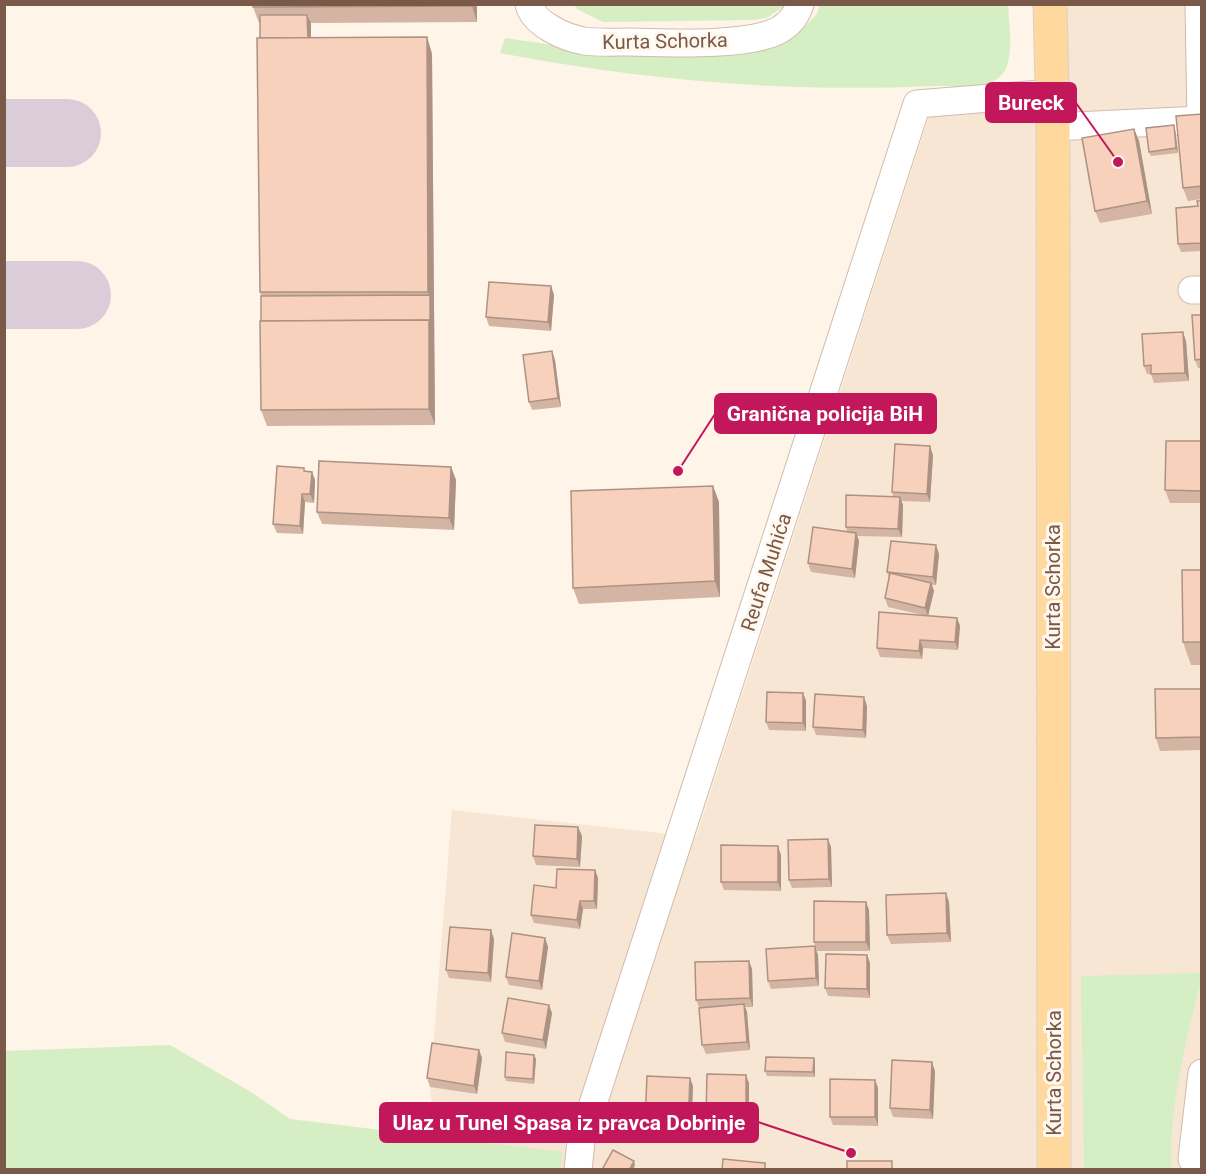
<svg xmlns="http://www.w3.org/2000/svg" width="1206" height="1174" viewBox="0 0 1206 1174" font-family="Roboto,sans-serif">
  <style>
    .residential { fill: #f7e6d4 }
    .green { fill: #d6eec3 }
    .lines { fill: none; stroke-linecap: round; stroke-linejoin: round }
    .taxiway { stroke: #daccd8; stroke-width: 68 }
    .minor-casing { stroke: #d2bbab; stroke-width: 29 }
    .major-casing { stroke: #dad1cc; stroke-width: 35 }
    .minor { stroke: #fff; stroke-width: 27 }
    .major { stroke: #ffd89d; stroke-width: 33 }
    .wall { fill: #d4b4a2 }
    .shaded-wall { fill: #ad9284 }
    .building { fill: #f7d1bc; stroke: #ad9284; stroke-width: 1.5 }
    .labels { text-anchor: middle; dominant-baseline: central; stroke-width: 6; stroke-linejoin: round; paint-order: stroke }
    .street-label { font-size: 20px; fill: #7b5948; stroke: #fff8ef }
    .leader { fill: none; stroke: #c2185b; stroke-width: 2 }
    .callout-dot { fill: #c2185b; stroke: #fff8ef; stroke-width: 2 }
    .callout { fill: #c2185b; stroke: #c2185b; stroke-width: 2 }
    .callout-label { font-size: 21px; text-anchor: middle; font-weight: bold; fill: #fff }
  </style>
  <rect width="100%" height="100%" fill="#fef4e7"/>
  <g class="residential">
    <path d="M1041 5H1201V1169H1059Z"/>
    <path d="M1039 100 1038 1169 440 1170 430 1087 452 810 696 837 931 110Z"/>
  </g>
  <g class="green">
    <path d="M574 5H787L766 18 753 20 603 22 577 9Z"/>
    <path d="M820 5H1008C1009 24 1016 67 998 78 980 91 953 85 932 86 788 93 641 80 500 53L505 38 630 56 772 47 798 33 817 14Z"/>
    <path d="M1201 973V980C1186 1039 1169 1108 1171 1169H1084L1081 976Z"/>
    <path d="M170 1045 251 1092 290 1119 563 1152 560 1169H5V1051Z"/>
  </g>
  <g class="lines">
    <g class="taxiway">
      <path d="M4 133H67"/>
      <path d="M4 295H77"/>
    </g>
    <g class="minor-casing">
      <g id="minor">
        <path d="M529 4C533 24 566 38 584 41 599 43 615 42 630 42 666 43 752 47 781 29 791 22 796 16 800 4"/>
        <path d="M1199 4 1201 120"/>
        <path d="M1053 127 1202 120"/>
        <path d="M1192 290H1202"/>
        <path d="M1192 1159 1202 1073"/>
        <path d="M578 1170 581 1141 917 104 1052 93"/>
      </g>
    </g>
    <g class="major-casing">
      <path id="major" d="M1050 4 1053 127 1054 1170"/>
    </g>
    <use href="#minor" class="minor"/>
    <use href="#major" class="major"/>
  </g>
  <g class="wall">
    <path d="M477 4V22L311 23V38L427 37 432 54 435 425 267 426 261 410V296L260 292V23H259L253 7Z"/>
    <path d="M1202 114V199L1188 201 1183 188Z"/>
    <path d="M1134 129 1139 141 1152 214 1100 223 1095 211Z"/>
    <path d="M1175 129 1178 153 1151 156 1149 152Z"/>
    <path d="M1202 201V251L1181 252 1178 244 1198 206Z"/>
    <path d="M551 286 554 295 551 331 489 326 486 317Z"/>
    <path d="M1202 315V368H1198L1195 360Z"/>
    <path d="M1186 341 1189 381 1154 383 1151 374H1147L1144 366Z"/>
    <path d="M555 360 561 407 532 410 529 402Z"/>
    <path d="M1202 441V503H1170L1165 490Z"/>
    <path d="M933 455 930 502 901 501 903 505 902 537 857 536 859 541 855 578 811 572 808 563 847 531 846 527 893 496 892 492Z"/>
    <path d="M451 467 456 480 454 530 322 524 317 512Z"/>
    <path d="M305 471 312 472 315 480 314 503 305 502 303 534 277 533 273 524Z"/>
    <path d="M713 486 719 502 720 597 579 604 573 588Z"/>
    <path d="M939 554 936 585H932L934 591 928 616 957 618 960 626 958 650 923 648 922 659 880 657 877 648 923 615 888 607 885 598 889 578 887 572Z"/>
    <path d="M1202 570V665H1191L1183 642Z"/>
    <path d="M1202 689V750L1160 751 1156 738Z"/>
    <path d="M803 693 806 701V731L769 730 766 722Z"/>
    <path d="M867 706 866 738 816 735 813 727Z"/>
    <path d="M578 827 582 836 580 867 536 865 533 856Z"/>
    <path d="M831 847 832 887 792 888 789 880Z"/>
    <path d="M781 855V891L724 890 721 882Z"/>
    <path d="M595 870 598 878 597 909H583L580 929 534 923 531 915 556 888Z"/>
    <path d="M946 893 949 902 951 942 891 944 887 935Z"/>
    <path d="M866 902 869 910 870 951H817L814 942Z"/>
    <path d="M545 938 548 947 542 990 509 985 506 977Z"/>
    <path d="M494 939 491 982 449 978 446 970Z"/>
    <path d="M818 955 819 986 771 989 768 981Z"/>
    <path d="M867 955 870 963V998L828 996 825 988Z"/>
    <path d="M749 961 752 969 753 1007H745L747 1012 750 1050 706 1054 702 1045 699 1007 696 1000Z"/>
    <path d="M552 1013 546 1049 505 1042 502 1033Z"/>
    <path d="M479 1050 482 1058 477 1094 430 1087 427 1078Z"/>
    <path d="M534 1055 536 1059 534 1084 506 1081 505 1077Z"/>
    <path d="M814 1058 815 1062V1077L767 1076 765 1071Z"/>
    <path d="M935 1071 933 1119 893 1117 890 1108Z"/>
    <path d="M875 1080 878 1088V1126L833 1125 830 1117Z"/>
    <path d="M749 1083V1124H709L706 1115Z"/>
    <path d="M693 1086 691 1133 648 1131 645 1122Z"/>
  </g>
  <g class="shaded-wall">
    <path d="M471 4H477V22L472 6Z"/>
    <path d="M307 15 311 23V54L308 46Z"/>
    <path d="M427 37 432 54 434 308 428 292Z"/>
    <path d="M1174 125 1175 129 1178 153 1176 148Z"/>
    <path d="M1134 129 1139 141 1152 214 1147 201Z"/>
    <path d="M551 286 554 295 551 331 548 322Z"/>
    <path d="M430 295 434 308 435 425 429 409V320Z"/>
    <path d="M1183 332 1186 341 1189 381 1185 373Z"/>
    <path d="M552 351 555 360 561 407 558 398Z"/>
    <path d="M930 446 933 455 930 502 927 494Z"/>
    <path d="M451 467 456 480 454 530 449 518Z"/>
    <path d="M312 472 315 480 314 503 310 494Z"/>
    <path d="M713 486 719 502 720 597 715 581Z"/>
    <path d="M302 494 305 502 303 534 300 526Z"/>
    <path d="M900 497 903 505 902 537 898 529Z"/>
    <path d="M856 533 859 541 855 578 852 569Z"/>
    <path d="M936 545 939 554 936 585 933 577Z"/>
    <path d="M931 583 934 591 928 616 925 608Z"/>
    <path d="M957 618 960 626 958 650 955 642Z"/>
    <path d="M920 640 923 648 922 659 919 651Z"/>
    <path d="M803 693 806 701V731L803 723Z"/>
    <path d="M864 697 867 706 866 738 863 730Z"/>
    <path d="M578 827 582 836 580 867 577 859Z"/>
    <path d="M828 839 831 847 832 887 829 879Z"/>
    <path d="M778 846 781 855V891L778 882Z"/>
    <path d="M595 870 598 878 597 909 594 901Z"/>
    <path d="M946 893 949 902 951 942 947 933Z"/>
    <path d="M580 901 583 909 580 929 577 920Z"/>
    <path d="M866 902 869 910 870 951 866 942Z"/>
    <path d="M491 930 494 939 491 982 488 973Z"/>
    <path d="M545 938 548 947 542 990 539 981Z"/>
    <path d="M815 946 818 955 819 986 816 978Z"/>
    <path d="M867 955 870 963V998L867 989Z"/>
    <path d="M749 961 752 969 753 1007 750 998Z"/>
    <path d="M744 1004 747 1012 750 1050 747 1042Z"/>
    <path d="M549 1005 552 1013 546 1049 543 1040Z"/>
    <path d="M479 1050 482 1058 477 1094 474 1086Z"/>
    <path d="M534 1055 536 1059 534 1084 533 1079Z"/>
    <path d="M814 1058 815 1062V1077L813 1072Z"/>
    <path d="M932 1062 935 1071 933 1119 930 1110Z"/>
    <path d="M746 1075 749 1083V1124L746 1116Z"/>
    <path d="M690 1078 693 1086 691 1133 688 1124Z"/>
    <path d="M875 1080 878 1088V1126L875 1117Z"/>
    <path d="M634 1161 635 1165 633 1170H629Z"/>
  </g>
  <g class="building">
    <path d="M253 4H471L472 6 253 7Z"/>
    <path d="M260 15H307L308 38H260Z"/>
    <path d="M427 37 428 292H260L257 38Z"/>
    <path d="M1202 114V186L1183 188 1176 116Z"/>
    <path d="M1174 125 1176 148 1149 152 1146 128Z"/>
    <path d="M1134 129 1147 201 1095 211 1082 138Z"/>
    <path d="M1197 201H1202V243L1178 244 1176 208 1198 206Z"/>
    <path d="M489 282 551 286 548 322 486 317Z"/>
    <path d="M430 295V324L429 320 261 321V296Z"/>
    <path d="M1192 315H1202V359L1195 360Z"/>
    <path d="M429 320V409L261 410 260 321Z"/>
    <path d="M1183 332 1185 373 1151 374V365L1144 366 1142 334Z"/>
    <path d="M552 351 558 398 529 402 523 355Z"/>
    <path d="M1166 441H1202V491L1165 490Z"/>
    <path d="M895 444 930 446 927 494 892 492Z"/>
    <path d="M319 461 451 467 449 518 317 512Z"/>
    <path d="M277 466 304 468V471L312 472 310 494H302L300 526 273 524Z"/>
    <path d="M713 486 715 581 573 588 571 491Z"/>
    <path d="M846 495 900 497 898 529 846 527Z"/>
    <path d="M813 527 856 533 852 569 808 563Z"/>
    <path d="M891 541 936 545 933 577 887 572Z"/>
    <path d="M1182 570H1202V642H1183Z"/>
    <path d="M890 573 931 583 925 608 885 598Z"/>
    <path d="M879 612 957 618 955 642 920 640 919 651 877 648Z"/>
    <path d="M1155 689H1202V737L1156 738Z"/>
    <path d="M767 692 803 693V723L766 722Z"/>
    <path d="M815 694 864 697 863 730 813 727Z"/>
    <path d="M535 825 578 827 577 859 533 856Z"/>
    <path d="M828 839 829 879 789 880 788 840Z"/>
    <path d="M721 845 778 846V882H721Z"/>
    <path d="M557 869 595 870 594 901H580L577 920 531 915 534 885 556 888Z"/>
    <path d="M946 893 947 933 887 935 886 895Z"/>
    <path d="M814 901 866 902V942H814Z"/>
    <path d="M450 927 491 930 488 973 446 970Z"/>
    <path d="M512 933 545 938 539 981 506 977Z"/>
    <path d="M815 946 816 978 768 981 766 949Z"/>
    <path d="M826 954 867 955V989L825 988Z"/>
    <path d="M749 961 750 998 696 1000 695 962Z"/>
    <path d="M508 998 549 1005 543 1040 502 1033Z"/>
    <path d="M744 1004 747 1042 702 1045 699 1008Z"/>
    <path d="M432 1043 479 1050 474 1086 427 1078Z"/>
    <path d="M506 1052 534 1055 533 1079 505 1077Z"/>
    <path d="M766 1057 814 1058 813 1072 765 1071Z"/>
    <path d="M892 1060 932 1062 930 1110 890 1108Z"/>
    <path d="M707 1074 746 1075V1116L706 1115Z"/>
    <path d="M647 1076 690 1078 688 1124 645 1122Z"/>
    <path d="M830 1079 875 1080V1117H830Z"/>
    <path d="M613 1150 634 1161 629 1170H607L603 1168Z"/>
    <path d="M723 1159 765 1163V1170H722Z"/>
    <rect x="847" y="1161" width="45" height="9"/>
  </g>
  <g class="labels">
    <g class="street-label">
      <text transform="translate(665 41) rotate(-1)">Kurta Schorka</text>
      <text transform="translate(766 572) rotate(-72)">Reufa Muhića</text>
      <text transform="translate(1053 587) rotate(-90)">Kurta Schorka</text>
      <text transform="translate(1054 1073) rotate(-90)">Kurta Schorka</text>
    </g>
  </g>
  <path class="leader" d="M1118 162L1076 103M678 471L715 414M851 1153L758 1122"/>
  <g class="callout-dot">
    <circle cx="1118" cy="162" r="6"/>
    <circle cx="678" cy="471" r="6"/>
    <circle cx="851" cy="1153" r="6"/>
  </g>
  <g class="callout">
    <rect x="986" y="83" width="90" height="39" rx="6"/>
    <rect x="715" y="394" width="221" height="39" rx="6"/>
    <rect x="380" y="1103" width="378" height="39" rx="6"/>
  </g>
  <g class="callout-label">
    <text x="1031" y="110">Bureck</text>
    <text x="825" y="421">Granična policija BiH</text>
    <text x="569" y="1130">Ulaz u Tunel Spasa iz pravca Dobrinje</text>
  </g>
  <rect width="1206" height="1174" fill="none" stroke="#7b5948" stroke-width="12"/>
</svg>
